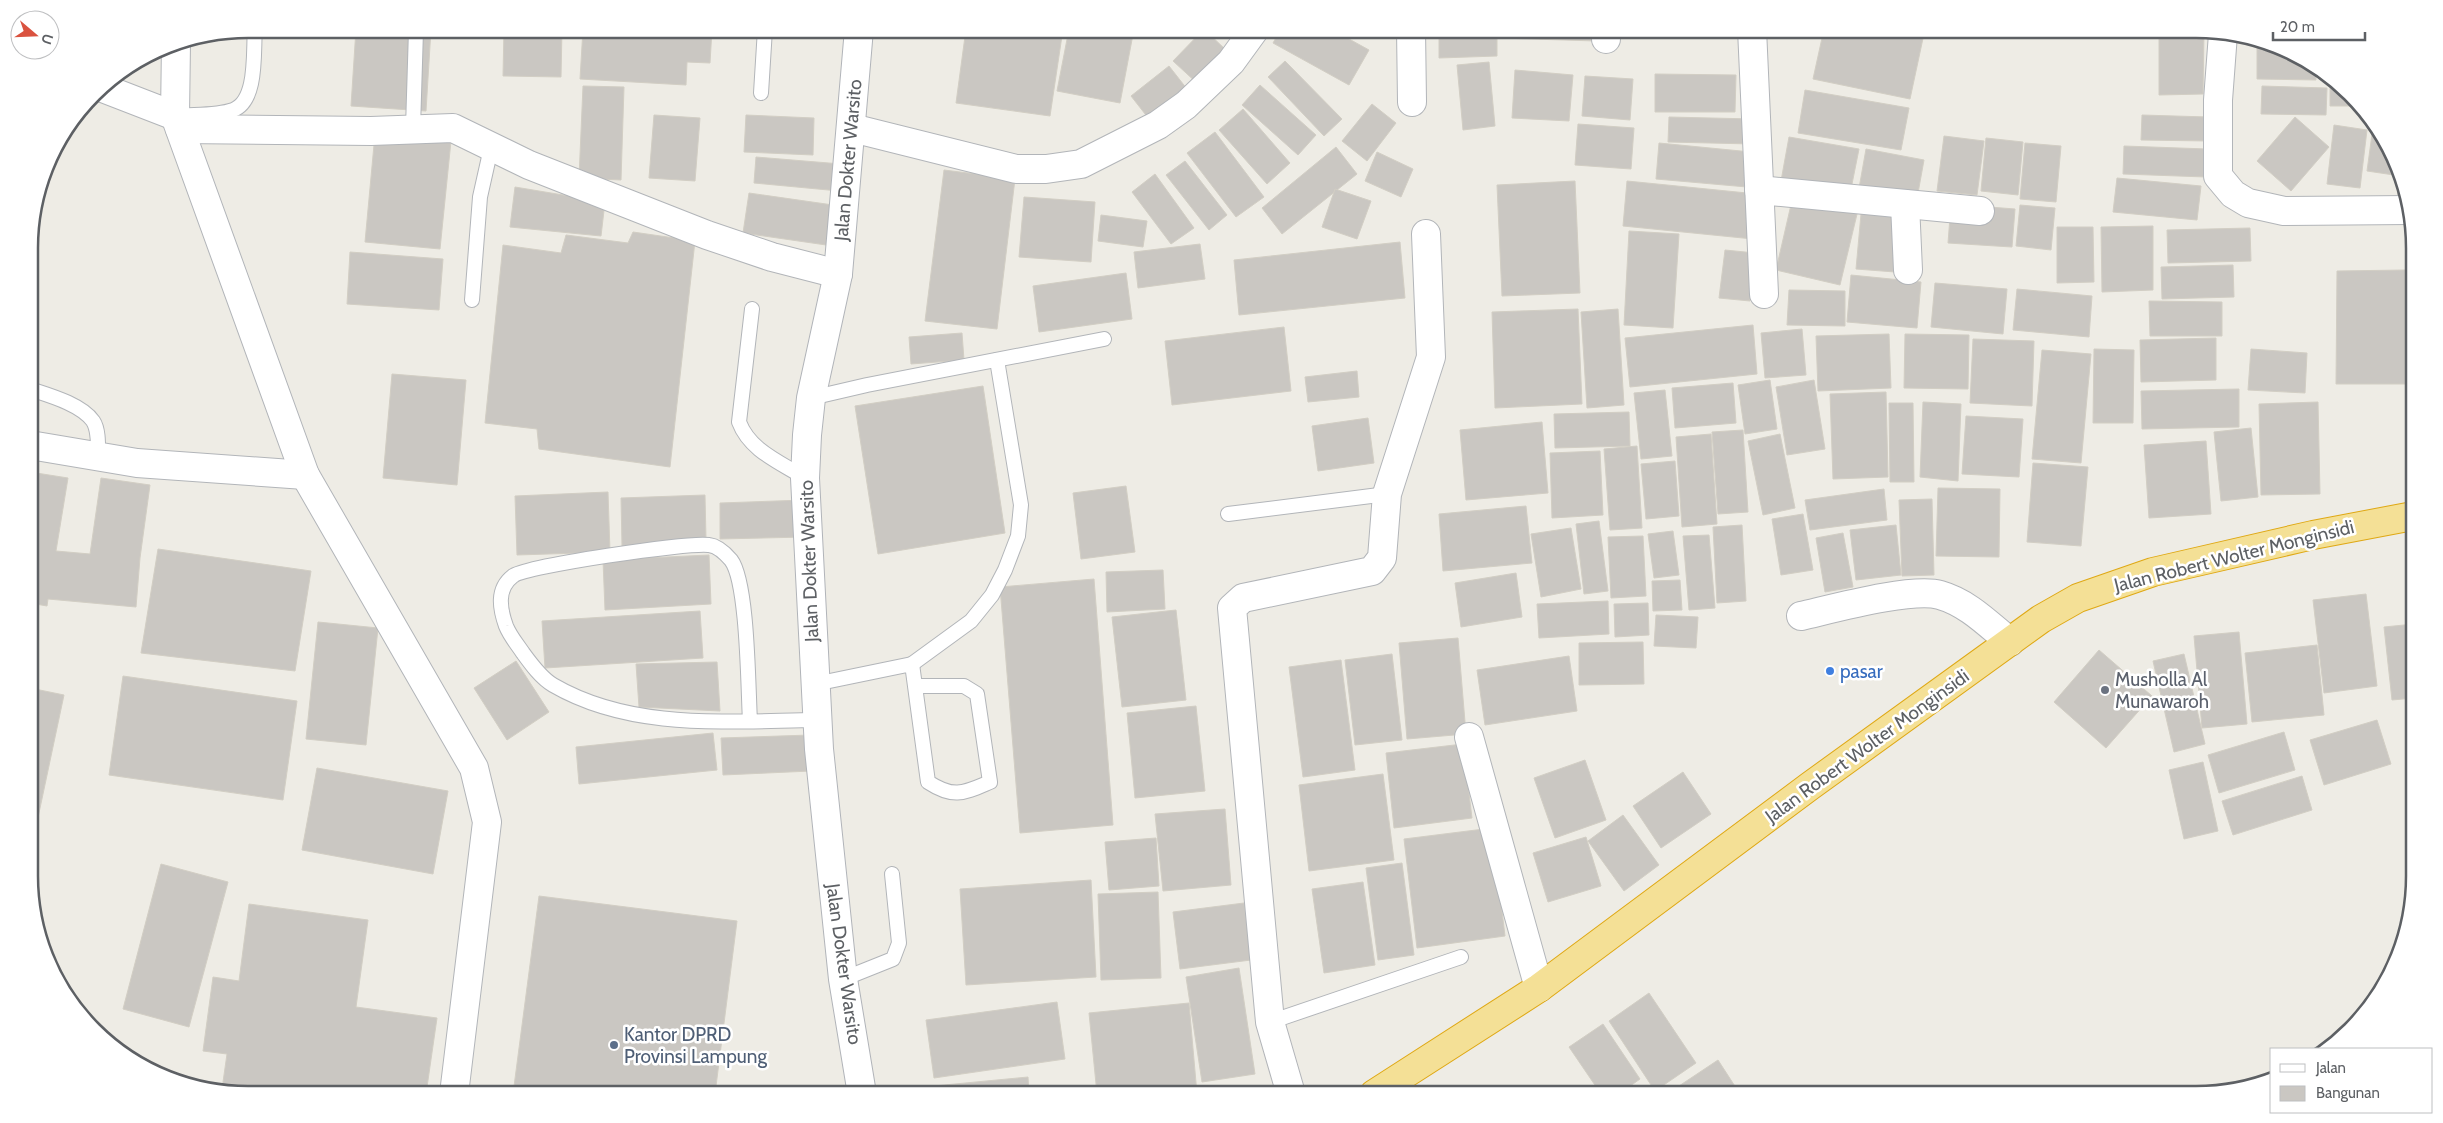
<svg xmlns="http://www.w3.org/2000/svg" width="2443" height="1123" viewBox="0 0 2443 1123" font-family="Cabin,sans-serif">
  <style>
    .building { fill: #cac7c2; stroke: #d2cec4 }
    .lines { fill: none; stroke-linecap: round; stroke-linejoin: round }
    .lane-casing { stroke: #b2b5b9; stroke-width: 16 }
    .street-casing { stroke: #b2b5b9; stroke-width: 30 }
    .secondary-casing { stroke: #b1b4b9; stroke-width: 30 }
    .highway-casing { stroke: #dfa814; stroke-width: 30 }
    .lane { stroke: #fff; stroke-width: 14 }
    .street { stroke: #fff; stroke-width: 28 }
    .secondary { stroke: #fff; stroke-width: 28 }
    .highway { stroke: #f4e096; stroke-width: 28 }
    .shop-dot { fill: #3f7fe0; stroke: #fff; stroke-width: 2 }
    .worship-dot { fill: #6b7280; stroke: #fff; stroke-width: 2 }
    .service-dot { fill: #5c6f8a; stroke: #fff; stroke-width: 2 }
    .labels { text-anchor: middle; dominant-baseline: central; stroke-width: 5; stroke-linejoin: round; paint-order: stroke }
    .street-label { font-size: 19px; fill: #5d6064; stroke: #fff }
    .shop-label { font-size: 19px; fill: #366cbe; stroke: #fff; text-anchor: start }
    .worship-label { font-size: 19px; fill: #5b616d; stroke: #fff; text-anchor: start }
    .service-label { font-size: 19px; fill: #4e5e75; stroke: #fff; text-anchor: start }
    .rim { fill: none; stroke: #5d6064; stroke-width: 2.5 }
  </style>
  <rect width="100%" height="100%" fill="#eeece5"/>
  <g class="building">
    <path d="M356 29H431L426 111 351 106Z"/>
    <path d="M504 29H562L561 77 503 76Z"/>
    <path d="M583 29H712L710 63 687 62 686 85 580 79Z"/>
    <path d="M966 29H1063L1050 116 956 103Z"/>
    <path d="M1069 29H1134L1120 103 1057 91Z"/>
    <path d="M1172 29H1194L1190 38Z"/>
    <path d="M1204 29 1228 52 1198 84 1173 61Z"/>
    <path d="M1218 29H1238L1233 38Z"/>
    <path d="M1281 29H1331L1369 50 1349 85 1273 43Z"/>
    <path d="M1439 29H1497V56L1439 58Z"/>
    <path d="M1498 29H1596V41L1498 38Z"/>
    <path d="M1824 29H1925L1910 99 1813 79Z"/>
    <path d="M1951 29H2004L2003 35 1951 31Z"/>
    <path d="M2159 31 2204 32 2203 94 2159 95Z"/>
    <path d="M2257 41 2280 45 2316 67V80L2257 79Z"/>
    <path d="M1285 61 1342 119 1324 136 1268 77Z"/>
    <path d="M1489 62 1495 126 1463 130 1457 65Z"/>
    <path d="M1169 66 1187 89 1149 119 1131 96Z"/>
    <path d="M1515 70 1573 75 1569 121 1512 118Z"/>
    <path d="M1655 74 1736 75 1735 112H1655Z"/>
    <path d="M2330 75 2357 102V106H2330Z"/>
    <path d="M1585 76 1633 79 1630 120 1582 116Z"/>
    <path d="M1260 85 1316 135 1298 155 1242 105Z"/>
    <path d="M583 86 624 87 621 180 579 178Z"/>
    <path d="M2262 86 2327 88 2326 115 2261 114Z"/>
    <path d="M1805 90 1909 108 1901 150 1798 133Z"/>
    <path d="M1372 104 1396 123 1367 161 1342 141Z"/>
    <path d="M1243 109 1290 163 1267 184 1219 130Z"/>
    <path d="M654 115 700 118 695 181 649 178Z"/>
    <path d="M746 115 814 118 813 155 744 152Z"/>
    <path d="M2142 115 2208 117V141L2141 140Z"/>
    <path d="M1669 117 1753 119 1752 144 1668 142Z"/>
    <path d="M2295 117 2329 147 2291 191 2257 161Z"/>
    <path d="M1578 124 1634 128 1631 169 1575 165Z"/>
    <path d="M2334 125 2367 130 2360 188 2327 184Z"/>
    <path d="M2373 127H2377L2396 161 2394 175 2367 171Z"/>
    <path d="M1215 132 1264 197 1236 217 1187 153Z"/>
    <path d="M375 134 451 141 440 249 365 242Z"/>
    <path d="M1944 136 1984 141 1977 195 1937 191Z"/>
    <path d="M1789 137 1859 149 1850 194 1781 181Z"/>
    <path d="M1986 138 2023 142 2018 195 1981 191Z"/>
    <path d="M1659 143 1751 152 1747 187 1656 179Z"/>
    <path d="M2025 143 2061 146 2056 202 2020 199Z"/>
    <path d="M2124 146 2207 149 2206 177 2123 174Z"/>
    <path d="M1336 147 1357 174 1282 234 1262 208Z"/>
    <path d="M1866 149 1924 160 1916 204 1858 194Z"/>
    <path d="M1377 152 1413 169 1401 197 1365 181Z"/>
    <path d="M756 157 841 164 839 191 754 183Z"/>
    <path d="M1185 161 1227 215 1209 230 1166 175Z"/>
    <path d="M944 170 1015 179 997 329 925 321Z"/>
    <path d="M1155 174 1194 228 1171 244 1132 192Z"/>
    <path d="M2400 174 2408 202 2397 201Z"/>
    <path d="M2117 178 2201 186 2197 220 2113 212Z"/>
    <path d="M1575 181 1580 293 1502 296 1497 185Z"/>
    <path d="M1627 181 1757 194 1753 239 1623 226Z"/>
    <path d="M515 187 605 202 601 236 510 227Z"/>
    <path d="M1335 189 1371 201 1357 239 1322 227Z"/>
    <path d="M749 193 840 206 833 246 743 233Z"/>
    <path d="M1793 196 1858 210 1840 285 1776 270Z"/>
    <path d="M1024 197 1095 202 1091 262 1019 257Z"/>
    <path d="M1951 204 2015 209 2012 247 1948 243Z"/>
    <path d="M2020 205 2055 208 2051 250 2016 246Z"/>
    <path d="M1861 214 1900 217 1895 272 1856 269Z"/>
    <path d="M1101 215 1147 221 1143 247 1098 241Z"/>
    <path d="M2153 226V290L2102 292 2101 227Z"/>
    <path d="M2057 227H2093L2094 282 2057 283Z"/>
    <path d="M2250 228 2251 261 2168 263 2167 230Z"/>
    <path d="M1629 231 1679 234 1673 328 1624 325Z"/>
    <path d="M633 232 695 241 670 467 539 449 537 429 485 423 503 245 561 253 566 235 628 243Z"/>
    <path d="M1400 242 1405 298 1239 315 1234 260Z"/>
    <path d="M1200 244 1205 279 1138 288 1134 252Z"/>
    <path d="M1725 250 1755 253 1750 301 1719 298Z"/>
    <path d="M350 252 443 259 439 310 347 304Z"/>
    <path d="M2233 265 2234 297 2162 299 2161 267Z"/>
    <path d="M2405 270V384H2336L2337 271Z"/>
    <path d="M1126 273 1132 319 1039 332 1033 286Z"/>
    <path d="M1851 275 1921 282 1917 328 1847 322Z"/>
    <path d="M1935 283 2007 289 2003 334 1931 327Z"/>
    <path d="M2017 289 2092 296 2089 337 2013 330Z"/>
    <path d="M1789 290 1845 291V326L1787 325Z"/>
    <path d="M2149 301 2222 302V336H2150Z"/>
    <path d="M1578 309 1582 404 1495 408 1492 312Z"/>
    <path d="M1618 309 1624 405 1587 408 1581 312Z"/>
    <path d="M1753 325 1757 374 1630 387 1625 338Z"/>
    <path d="M1284 327 1291 391 1172 405 1165 341Z"/>
    <path d="M1802 329 1806 375 1765 378 1761 333Z"/>
    <path d="M962 333 964 360 911 364 909 337Z"/>
    <path d="M1889 334 1891 388 1818 391 1816 336Z"/>
    <path d="M1905 334 1969 335 1968 389 1904 388Z"/>
    <path d="M2216 338V380L2141 382 2140 340Z"/>
    <path d="M1973 339 2034 341 2032 406 1970 403Z"/>
    <path d="M2094 349 2134 350 2133 423H2093Z"/>
    <path d="M2251 349 2307 353 2305 393 2248 390Z"/>
    <path d="M2042 350 2091 354 2081 463 2032 459Z"/>
    <path d="M1357 371 1359 397 1308 402 1305 377Z"/>
    <path d="M2413 371V469H2412L2408 372Z"/>
    <path d="M392 374 466 380 457 485 383 478Z"/>
    <path d="M1770 380 1777 429 1745 434 1738 385Z"/>
    <path d="M1814 380 1825 449 1787 455 1776 387Z"/>
    <path d="M1733 383 1736 423 1675 428 1672 388Z"/>
    <path d="M983 386 1005 533 878 554 855 406Z"/>
    <path d="M2239 389V427L2142 429 2141 391Z"/>
    <path d="M1665 390 1672 456 1641 459 1634 393Z"/>
    <path d="M1886 392 1888 477 1833 479 1830 394Z"/>
    <path d="M1923 402 1961 404 1958 481 1920 477Z"/>
    <path d="M2318 402 2320 494 2261 495 2259 404Z"/>
    <path d="M1889 403H1913L1914 482H1890Z"/>
    <path d="M1629 412 1630 446 1555 448 1554 414Z"/>
    <path d="M1966 416 2023 419 2019 477 1962 474Z"/>
    <path d="M1368 418 1374 463 1318 471 1312 426Z"/>
    <path d="M1542 422 1548 493 1466 500 1460 430Z"/>
    <path d="M2251 428 2258 497 2221 501 2214 432Z"/>
    <path d="M1743 430 1748 512 1718 514 1712 432Z"/>
    <path d="M1711 434 1717 524 1682 527 1676 437Z"/>
    <path d="M1780 434 1795 508 1763 515 1748 441Z"/>
    <path d="M2206 441 2211 514 2149 518 2144 445Z"/>
    <path d="M1637 446 1642 528 1610 530 1604 449Z"/>
    <path d="M1600 451 1603 515 1552 518 1550 453Z"/>
    <path d="M1675 461 1679 516 1646 519 1641 464Z"/>
    <path d="M2033 463 2088 467 2081 546 2027 542Z"/>
    <path d="M30 472 68 478 56 551 90 554 101 478 150 485 140 558 136 607 48 599 47 606 30 603Z"/>
    <path d="M1126 486 1135 552 1081 559 1073 493Z"/>
    <path d="M1938 488 2000 489 1999 557 1936 556Z"/>
    <path d="M1884 489 1887 520 1810 530 1805 500Z"/>
    <path d="M608 492 610 552 517 555 515 496Z"/>
    <path d="M705 495 706 539 622 546 621 498Z"/>
    <path d="M1932 499 1934 575 1902 576 1899 500Z"/>
    <path d="M804 500 805 537 720 539V503Z"/>
    <path d="M1526 506 1532 563 1443 571 1439 514Z"/>
    <path d="M1803 514 1813 570 1781 575 1772 519Z"/>
    <path d="M1599 521 1608 591 1584 594 1576 524Z"/>
    <path d="M1742 525 1746 601 1717 603 1713 527Z"/>
    <path d="M1896 525 1901 575 1856 580 1850 530Z"/>
    <path d="M1571 528 1581 589 1541 597 1531 534Z"/>
    <path d="M1673 531 1679 575 1654 578 1648 534Z"/>
    <path d="M1843 533 1853 587 1825 592 1816 538Z"/>
    <path d="M1709 535 1715 608 1689 610 1683 536Z"/>
    <path d="M1643 536 1646 596 1611 598 1608 537Z"/>
    <path d="M158 549 311 571 295 671 141 653Z"/>
    <path d="M709 555 711 604 605 610 603 560Z"/>
    <path d="M1163 570 1165 609 1107 612 1106 572Z"/>
    <path d="M1516 573 1522 617 1461 627 1455 583Z"/>
    <path d="M1094 579 1113 825 1020 833 1000 587Z"/>
    <path d="M1680 580 1682 610 1653 611 1652 581Z"/>
    <path d="M2366 594 2377 686 2324 693 2313 600Z"/>
    <path d="M1608 601 1609 634 1539 638 1537 604Z"/>
    <path d="M1648 603 1649 635 1615 637 1614 604Z"/>
    <path d="M1176 610 1186 700 1122 707 1112 617Z"/>
    <path d="M700 611 703 658 545 668 542 621Z"/>
    <path d="M1656 615 1698 617 1696 648 1654 646Z"/>
    <path d="M318 622 378 628 366 745 306 739Z"/>
    <path d="M2414 624V698L2392 700 2384 627Z"/>
    <path d="M2239 632 2247 724 2202 728 2194 636Z"/>
    <path d="M1458 638 1466 734 1407 739 1399 643Z"/>
    <path d="M1643 642 1644 684 1579 685V643Z"/>
    <path d="M2317 645 2324 715 2252 722 2245 653Z"/>
    <path d="M2099 650 2152 696 2106 748 2054 702Z"/>
    <path d="M1392 654 1402 740 1355 745 1345 660Z"/>
    <path d="M2184 654 2205 744 2174 752 2153 661Z"/>
    <path d="M1569 656 1577 711 1485 725 1477 670Z"/>
    <path d="M1341 660 1355 770 1303 777 1289 667Z"/>
    <path d="M516 661 549 712 507 740 474 688Z"/>
    <path d="M717 662 720 711 639 707 636 664Z"/>
    <path d="M123 676 297 701 283 800 109 775Z"/>
    <path d="M30 688 64 695 36 827 30 826Z"/>
    <path d="M1196 706 1205 791 1135 798 1127 713Z"/>
    <path d="M2377 720 2391 764 2324 785 2310 740Z"/>
    <path d="M2284 732 2295 770 2219 793 2208 755Z"/>
    <path d="M713 733 717 770 579 784 576 747Z"/>
    <path d="M810 735 811 771 723 775 721 738Z"/>
    <path d="M1463 744 1472 818 1394 828 1386 753Z"/>
    <path d="M1585 760 1606 820 1555 838 1534 778Z"/>
    <path d="M2203 762 2218 831 2184 839 2169 770Z"/>
    <path d="M317 768 448 791 433 874 302 850Z"/>
    <path d="M1683 772 1711 814 1661 848 1633 806Z"/>
    <path d="M1383 774 1394 860 1309 871 1299 785Z"/>
    <path d="M2302 776 2312 810 2233 835 2222 801Z"/>
    <path d="M1225 809 1231 885 1163 891 1155 814Z"/>
    <path d="M1623 815 1659 865 1624 891 1588 841Z"/>
    <path d="M1492 828 1505 936 1417 948 1404 839Z"/>
    <path d="M1586 837 1601 886 1548 902 1533 853Z"/>
    <path d="M1156 838 1159 886 1109 890 1105 842Z"/>
    <path d="M1402 863 1414 955 1378 960 1366 868Z"/>
    <path d="M161 864 228 882 189 1027 123 1009Z"/>
    <path d="M1091 880 1096 977 966 985 960 889Z"/>
    <path d="M1363 882 1375 965 1324 973 1312 889Z"/>
    <path d="M1158 892 1161 978 1101 980 1098 894Z"/>
    <path d="M539 896 737 921 715 1094H513Z"/>
    <path d="M1244 903 1251 960 1180 969 1173 912Z"/>
    <path d="M249 904 368 920 356 1007 437 1018 426 1094H247L222 1089 227 1054 203 1051 213 977 239 981Z"/>
    <path d="M1239 968 1255 1074 1202 1082 1186 977Z"/>
    <path d="M1649 993 1696 1063 1655 1091 1609 1021Z"/>
    <path d="M1057 1002 1065 1059 934 1078 926 1020Z"/>
    <path d="M1189 1003 1197 1094H1097L1089 1013Z"/>
    <path d="M1603 1024 1640 1079 1619 1094H1601L1569 1047Z"/>
    <path d="M1718 1060 1740 1094H1667Z"/>
    <path d="M1028 1077 1029 1094H914L913 1088Z"/>
  </g>
  <g class="lines">
    <g class="lane-casing">
      <g id="lane">
        <path d="M761 93 765 29"/>
        <path d="M175 116C193 114 216 116 233 110 258 101 253 51 255 29"/>
        <path d="M413 128 416 30"/>
        <path d="M472 300 480 197 491 148"/>
        <path d="M752 309 739 422C750 451 780 462 805 478"/>
        <path d="M30 389C48 395 81 404 93 421 99 430 98 446 98 456"/>
        <path d="M811 398 867 385 1104 339"/>
        <path d="M1228 514 1387 494"/>
        <path d="M912 664 971 621 992 595 1005 570 1018 536 1021 505 997 360"/>
        <path d="M815 684 912 664 928 782C954 799 964 793 990 782L977 694 964 686H915"/>
        <path d="M750 721C748 689 748 582 731 560 725 553 718 546 709 545 689 542 525 566 513 576 496 589 500 609 506 626 510 636 517 644 523 653 531 664 541 678 553 685 632 731 729 721 817 720"/>
        <path d="M843 979 893 959 899 943 892 874"/>
        <path d="M1270 1022 1461 957"/>
      </g>
    </g>
    <g class="street-casing">
      <g id="street">
        <path d="M1411 29 1412 102"/>
        <path d="M1752 29 1764 294"/>
        <path d="M2223 34 2218 100V176L2233 194 2248 203 2284 211 2410 210"/>
        <path d="M1606 39V29"/>
        <path d="M176 43 175 116 305 475 474 768 487 822 454 1094"/>
        <path d="M100 87 175 116"/>
        <path d="M852 128 1016 169H1046L1081 164 1158 125 1186 105 1231 62 1255 29"/>
        <path d="M180 129 371 131 453 128 529 165 707 235 772 257 838 274"/>
        <path d="M1759 190 1980 211"/>
        <path d="M1905 204 1908 270"/>
        <path d="M30 445 137 463 305 475"/>
        <path d="M1801 616C1832 609 1912 587 1940 595 1968 603 1988 624 2010 642"/>
        <path d="M1469 737 1539 988"/>
        <path d="M1291 1094 1270 1022 1232 608 1243 598 1372 571 1382 558 1387 494 1431 357 1426 234"/>
      </g>
    </g>
    <g class="secondary-casing">
      <path id="secondary" d="M859 29 838 274 811 398 807 435 805 478 819 749 843 979 862 1094"/>
    </g>
    <g class="highway-casing">
      <path id="highway" d="M1374 1094 1539 988 1810 786 2041 619 2078 598 2153 572 2313 535 2413 516"/>
    </g>
    <use href="#lane" class="lane"/>
    <use href="#street" class="street"/>
    <use href="#secondary" class="secondary"/>
    <use href="#highway" class="highway"/>
  </g>
  <circle class="shop-dot" cx="1830" cy="671" r="5"/>
  <circle class="worship-dot" cx="2105" cy="690" r="5"/>
  <circle class="service-dot" cx="614" cy="1045" r="5"/>
  <g class="labels">
    <g class="street-label">
      <text transform="translate(848 160) rotate(-85)">Jalan Dokter Warsito</text>
      <text transform="translate(2234 556) rotate(-14)">Jalan Robert Wolter Monginsidi</text>
      <text transform="translate(809 561) rotate(-92)">Jalan Dokter Warsito</text>
      <text transform="translate(1867 746) rotate(-36)">Jalan Robert Wolter Monginsidi</text>
      <text transform="translate(844 964) rotate(82)">Jalan Dokter Warsito</text>
    </g>
    <g class="shop-label">
      <text x="1840" y="671">pasar</text>
    </g>
    <g class="worship-label">
      <text x="2115" y="679">Musholla Al<tspan x="2115" dy="22">Munawaroh</tspan></text>
    </g>
    <g class="service-label">
      <text x="624" y="1034">Kantor DPRD<tspan x="624" dy="22">Provinsi Lampung</tspan></text>
    </g>
  </g>
  <path d="M0 0H2443V1123H0ZM248 38H2196A210 210 0 0 1 2406 248V876A210 210 0 0 1 2196 1086H248A210 210 0 0 1 38 876V248A210 210 0 0 1 248 38Z" fill="#fff" fill-rule="evenodd"/>
  <path class="rim" d="M248 38H2196A210 210 0 0 1 2406 248V876A210 210 0 0 1 2196 1086H248A210 210 0 0 1 38 876V248A210 210 0 0 1 248 38Z"/>
  <rect x="2270" y="1048" width="162" height="65" fill="#ffffff" stroke="#bebfc1"/>
  <rect x="2280" y="1064" width="25" height="8" fill="#ffffff" stroke="#bebfc1"/>
  <text x="2316" y="1073" font-size="15" fill="#5d6064">Jalan</text>
  <rect x="2280" y="1086" width="25" height="15" fill="#cac7c2" stroke="#bebfc1"/>
  <text x="2316" y="1098" font-size="15" fill="#5d6064">Bangunan</text>
  <g transform="translate(35 35) rotate(109)"><circle r="24" fill="#ffffff" stroke="#bebfc1"/>
  <path d="M0-4L9 19L0 12L-9 19Z" fill="#da523f"/>
  <text y="-8" font-size="14" font-weight="bold" text-anchor="middle" fill="#5d6064">U</text>
  </g>
  <path d="M2273 32v8h92v-8" fill="none" stroke="#5d6064" stroke-width="2.5"/>
  <text x="2280" y="32" font-size="15" fill="#5d6064" stroke="#ffffff" stroke-width="4" paint-order="stroke">20 m</text>
</svg>
